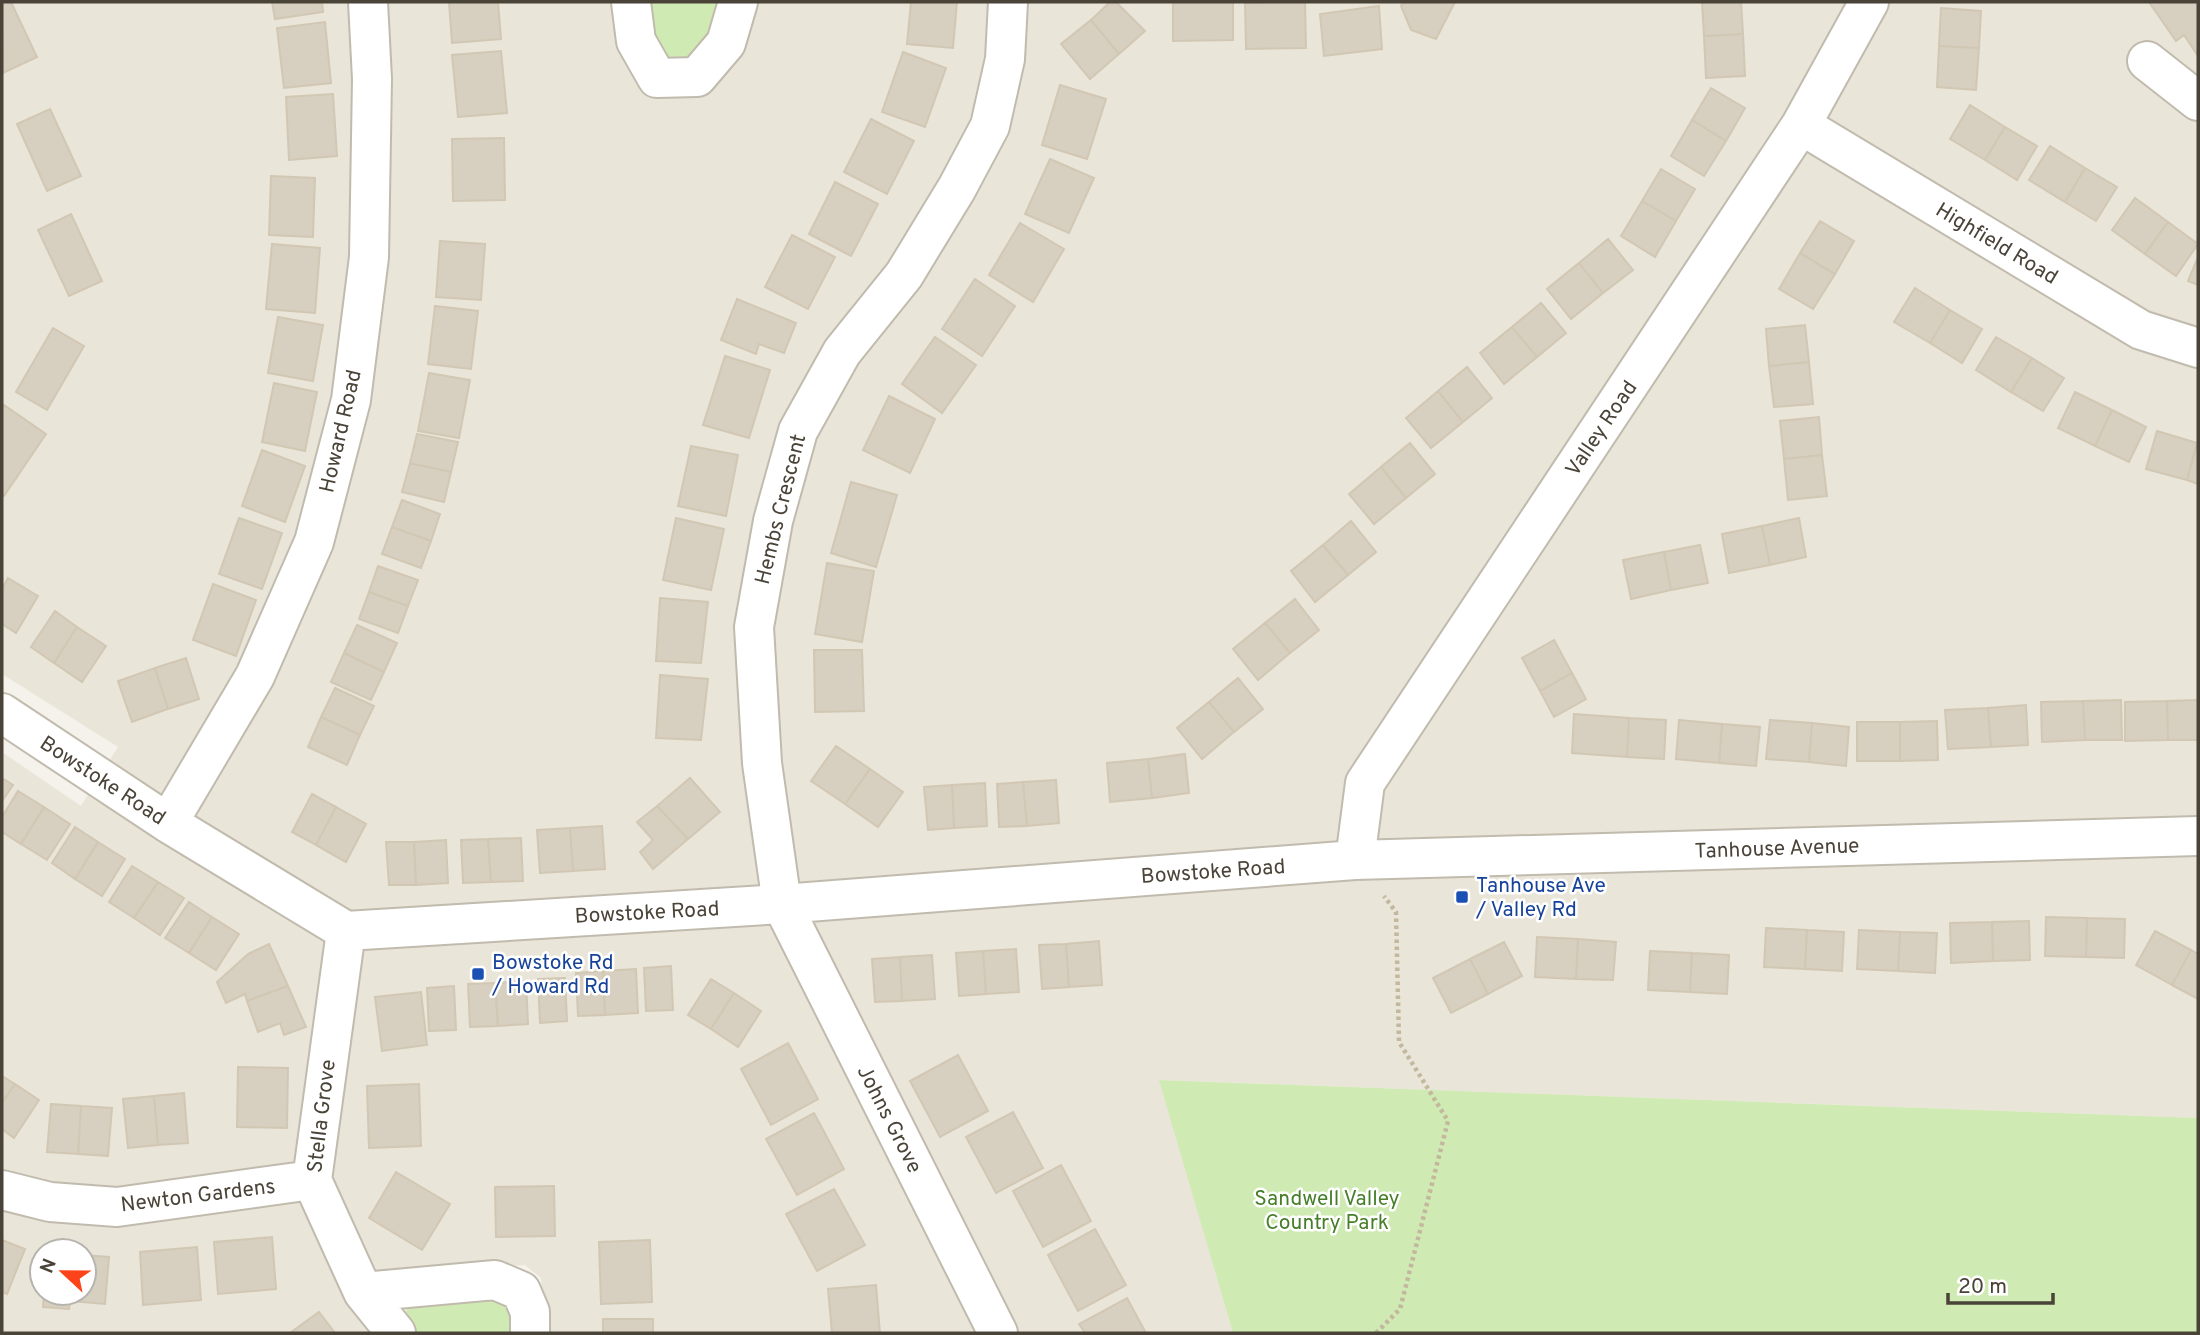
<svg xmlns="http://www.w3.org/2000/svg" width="2200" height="1335" font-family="Overpass,sans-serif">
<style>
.residential{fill:#e9e5d9;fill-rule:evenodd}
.green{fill:#d0eab3}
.building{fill:#d7cfc0;stroke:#d2c7b3;stroke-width:2}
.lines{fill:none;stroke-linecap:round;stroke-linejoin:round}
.minor-casing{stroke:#c1bbad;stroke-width:42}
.path{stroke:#c3b79e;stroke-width:4.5;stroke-dasharray:3.5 3.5;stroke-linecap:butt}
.minor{stroke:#fff;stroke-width:38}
.transit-dot{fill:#1a4fb4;stroke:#fff;stroke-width:2.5}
.labels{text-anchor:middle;stroke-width:5;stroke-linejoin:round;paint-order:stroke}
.street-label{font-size:21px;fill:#4a4338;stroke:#fff}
.transit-label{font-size:21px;fill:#164399;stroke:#fff;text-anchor:start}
.park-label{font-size:21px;fill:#477e29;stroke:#fff}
</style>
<rect width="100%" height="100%" fill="#f5f2eb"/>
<!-- residential -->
<path class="residential" d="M2,2H2198V1118L1160,1080L1233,1333H545L541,1278L525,1265L337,1276L382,1333H2V752L81,806L118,747L2,674ZM42,1251H84V1293H42Z"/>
<!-- green -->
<path class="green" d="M645,2H725L717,32L687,65L663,63Z
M1159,1080L2198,1118V1333H1233Z
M488,1299C509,1303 511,1315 518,1333H416L405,1319L407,1307Z"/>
<!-- building -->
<path class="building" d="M2,2H11L37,57L3,73Z
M272,2H322L323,12L275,19Z
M449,2H498L501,39L452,43Z
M911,2H957L953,48L907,44Z
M1110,2H1116L1145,31L1119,54L1091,20Z
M1173,2H1233V40L1173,41Z
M1305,2L1306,48L1246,49L1245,3Z
M1403,2H1455L1436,39L1411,30L1401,6Z
M1702,2H1741L1743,34L1704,36Z
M2149,2H2198V56L2184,35L2176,41Z
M1379,6L1382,49L1324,56L1320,14Z
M1941,8L1981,11L1979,48L1939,46Z
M1091,20L1119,54L1090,79L1061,44Z
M325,22L331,83L284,88L277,28Z
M1743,34L1745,76L1706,78L1704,36Z
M1939,46L1979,48L1976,90L1937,87Z
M501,51L507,113L458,117L452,55Z
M903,52L946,68L925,127L882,112Z
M1060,85L1106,99L1087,159L1042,145Z
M1711,88L1745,108L1726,141L1692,120Z
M333,94L337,156L289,160L286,97Z
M1970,105L2005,127L1985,160L1950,139Z
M50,109L81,176L47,191L17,124Z
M871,119L914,141L887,194L844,172Z
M1692,120L1726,141L1704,176L1671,156Z
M2005,127L2037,146L2017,180L1985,160Z
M504,138L505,200L453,201L452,139Z
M2050,146L2085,168L2065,202L2029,180Z
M1050,159L1094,178L1069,233L1025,214Z
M2085,168L2117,187L2096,221L2065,202Z
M1661,169L1695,189L1676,221L1642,201Z
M271,176L315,178L313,237L269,235Z
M835,182L878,204L851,256L809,234Z
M2135,198L2168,222L2145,254L2112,230Z
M1642,201L1676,221L1655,257L1621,236Z
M71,214L102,281L69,296L38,230Z
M1820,221L1854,241L1835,274L1800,253Z
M2168,222L2198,244L2176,276L2145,254Z
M1020,223L1064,249L1033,302L989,275Z
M792,235L835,257L808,309L765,287Z
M1608,239L1633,270L1603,293L1579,263Z
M440,241L485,244L481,300L436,297Z
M272,244L320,248L315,313L266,309Z
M1800,253L1835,274L1813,309L1779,289Z
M2198,257V285L2188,281Z
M1579,263L1603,293L1571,319L1547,289Z
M975,279L1015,306L982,356L942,329Z
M1915,288L1950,310L1930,343L1894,322Z
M737,299L796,323L784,353L759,344L756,354L721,340Z
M1541,303L1566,333L1537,357L1512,327Z
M435,306L478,311L471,369L428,364Z
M1950,310L1982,329L1962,363L1930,343Z
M278,317L323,325L313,381L268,373Z
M1805,325L1809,362L1769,366L1766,329Z
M1512,327L1537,357L1504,384L1480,353Z
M53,328L84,346L47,410L16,392Z
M935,337L976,365L942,413L902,384Z
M1996,337L2032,358L2011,392L1976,370Z
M725,356L770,370L749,438L703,425Z
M2032,358L2064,378L2043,411L2011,392Z
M1809,362L1813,404L1774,407L1769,366Z
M1467,367L1492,398L1463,422L1438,391Z
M429,373L470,380L459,438L418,431Z
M274,383L317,392L305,451L262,442Z
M1438,391L1463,422L1431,448L1406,418Z
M2075,392L2112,410L2095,446L2058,428Z
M889,396L935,419L910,473L863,450Z
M4,405L46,434L4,496L2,495V409Z
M2112,410L2146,427L2129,462L2095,446Z
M1819,417L1822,455L1784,459L1780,421Z
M2157,431L2197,443L2187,480L2146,469Z
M417,434L458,442L451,472L410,463Z
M1410,443L1435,474L1406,498L1381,467Z
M2197,443H2198V484L2187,480Z
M691,446L738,455L726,516L678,506Z
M262,450L305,466L285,522L242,506Z
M1822,455L1827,496L1788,500L1784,459Z
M410,463L451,472L444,502L402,492Z
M1381,467L1406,498L1374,524L1349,494Z
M851,482L897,495L876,567L831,553Z
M402,500L440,514L431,541L392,527Z
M239,518L282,533L262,589L219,574Z
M676,518L724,529L711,590L663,580Z
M1799,518L1806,557L1770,565L1762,526Z
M1351,521L1376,552L1348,575L1323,545Z
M1762,526L1770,565L1729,573L1722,534Z
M392,527L431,541L421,568L382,554Z
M1323,545L1348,575L1315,602L1291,571Z
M1700,545L1708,583L1671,590L1664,552Z
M1664,552L1671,590L1631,599L1623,560Z
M827,563L874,571L862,642L815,634Z
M378,566L418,580L408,606L369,592Z
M8,578L38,596L16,633L2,624V589Z
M213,584L256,600L236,656L193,640Z
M369,592L408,606L398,633L359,619Z
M660,598L708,602L701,663L656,661Z
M1295,599L1319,630L1290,653L1265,623Z
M55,611L77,627L54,663L31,647Z
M1265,623L1290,653L1258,680L1233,649Z
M357,625L397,643L384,672L344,653Z
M77,627L106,646L82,682L54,663Z
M1554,640L1572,673L1540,691L1522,658Z
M814,650H862L864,711L815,712Z
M344,653L384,672L371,700L331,682Z
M186,658L199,699L168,709L155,668Z
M155,668L168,709L132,722L118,681Z
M1572,673L1586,699L1554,717L1540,691Z
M660,675L708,679L701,740L656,738Z
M1238,678L1263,709L1234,732L1209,702Z
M335,688L374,706L360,735L321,717Z
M2121,700L2122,740H2085L2083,701Z
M2198,700V740H2168L2167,701Z
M2083,701L2085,740L2042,742L2041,702Z
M2167,701L2168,740L2125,741V702Z
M1209,702L1234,732L1202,759L1177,728Z
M2026,705L2028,745L1991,747L1988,708Z
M1988,708L1991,747L1948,749L1945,710Z
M1574,714L1629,718L1627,757L1572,753Z
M321,717L360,735L347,765L308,747Z
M1629,718L1666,720L1664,759L1627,757Z
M1679,720L1722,724L1719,763L1676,759Z
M1770,720L1812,723L1809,762L1766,759Z
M1937,721L1938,760L1900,761V722Z
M1857,722H1900V761H1857Z
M1812,723L1849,727L1846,766L1809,762Z
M1722,724L1760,727L1756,766L1719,763Z
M836,746L870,769L845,804L811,781Z
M1185,754L1189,793L1152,798L1148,759Z
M1148,759L1152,798L1110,802L1107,763Z
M870,769L903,792L878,827L845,804Z
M2,778L13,785L2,801Z
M690,778L720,812L688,839L657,806Z
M1056,780L1059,823L1027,826L1023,782Z
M1023,782L1027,826L999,827L997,784Z
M985,783L987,826L954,828L952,785Z
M952,785L954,828L928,830L924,787Z
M18,791L44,807L21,844L2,832V817Z
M312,794L336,807L316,845L292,832Z
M657,806L688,839L653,869L640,852L653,840L637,822Z
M44,807L70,824L47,860L21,844Z
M336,807L366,824L346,862L316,845Z
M602,826L605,869L573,871L570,828Z
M75,827L98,842L75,879L52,863Z
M570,828L573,871L540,873L537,830Z
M521,838L523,881L491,882L488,839Z
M488,839L491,882L463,883L461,840Z
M446,840L448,883L416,885L414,842Z
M98,842L125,859L102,896L75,879Z
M386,842H414L416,885H389Z
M132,866L158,882L134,918L109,902Z
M158,882L184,898L160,935L134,918Z
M189,902L212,917L189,953L165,938Z
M212,917L239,934L216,970L189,953Z
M2046,917L2087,918L2086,957L2045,956Z
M2087,918L2125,919L2124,958L2086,957Z
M2029,921L2030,960L1993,961L1992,922Z
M1992,922L1993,961L1951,963L1950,923Z
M1766,928L1807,930L1805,969L1764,967Z
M1807,930L1844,932L1842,971L1805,969Z
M1859,930L1900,932L1898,971L1857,969Z
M2155,931L2191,950L2172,985L2136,965Z
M1900,932L1937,933L1935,973L1898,971Z
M1537,937L1578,939L1576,979L1535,977Z
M1578,939L1616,942L1613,980L1576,979Z
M1099,941L1102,985L1069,987L1066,944Z
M1504,942L1522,976L1488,994L1470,959Z
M269,944L288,986L247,1001L245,994L226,1003L217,982L248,954Z
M1066,944L1069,987L1042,989L1039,945Z
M1016,949L1019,992L986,994L983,951Z
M2191,950L2198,954V999L2172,985Z
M983,951L986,994L959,996L956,953Z
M1650,951L1692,953L1690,992L1648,990Z
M1692,953L1729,955L1727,994L1690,992Z
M932,955L935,999L902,1001L900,957Z
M900,957L902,1001L875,1002L872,959Z
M1470,959L1488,994L1451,1013L1433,978Z
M671,966L673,1010L646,1011L644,968Z
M636,969L638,1013L605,1015L603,971Z
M603,971L605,1015L578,1016L576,973Z
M565,978L567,1021L540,1023L538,979Z
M711,979L734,993L711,1029L688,1015Z
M526,981L528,1024L498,1026L495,983Z
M495,983L498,1026L470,1027L468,984Z
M288,986L306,1027L284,1035L280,1023L258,1032L247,1001Z
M454,986L456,1030L429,1031L427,988Z
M421,992L427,1045L382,1051L375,997Z
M734,993L761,1011L738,1047L711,1029Z
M788,1043L818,1099L771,1125L741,1069Z
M958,1055L988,1111L940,1137L910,1081Z
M238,1067L288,1068L287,1128L237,1127Z
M2,1076L15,1084L2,1103Z
M15,1084L39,1100L14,1138L2,1129V1103Z
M419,1084L421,1146L369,1148L367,1086Z
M184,1093L188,1143L158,1145L154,1096Z
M154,1096L158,1145L128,1148L123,1099Z
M51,1104L81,1106L78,1154L47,1152Z
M81,1106L112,1108L108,1156L78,1154Z
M1013,1112L1043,1168L996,1193L966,1137Z
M814,1113L844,1169L797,1195L766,1139Z
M1061,1165L1091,1221L1043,1247L1013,1191Z
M396,1172L450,1204L422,1250L369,1218Z
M554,1186L555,1236L496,1237L495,1187Z
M834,1189L865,1245L817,1271L786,1214Z
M1095,1229L1126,1285L1078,1311L1048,1255Z
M272,1237L276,1289L218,1294L214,1242Z
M2,1240L25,1249L7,1294L2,1292Z
M650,1240L652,1302L601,1304L599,1242Z
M197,1247L201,1300L143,1305L140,1252Z
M84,1255L109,1257L105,1304L70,1301L69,1309L43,1307L44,1293H84Z
M876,1285L880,1333H832L828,1289Z
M1127,1298L1146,1333H1085L1079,1324Z
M319,1312L335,1333H290Z
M603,1319H653V1333H603Z"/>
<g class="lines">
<!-- minor casing -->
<g class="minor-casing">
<path id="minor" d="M631,2L636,41L657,78L697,77L726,43L738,2
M2147,61L2198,101
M1801,125L2141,330L2198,348
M2,713L168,823L346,931L782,904L1355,860L2198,836
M168,823L255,676L314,542L351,400L369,257L372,79L368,2
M1355,860L1365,783L1801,125L1869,2
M346,931L312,1180L363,1292L396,1333
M2,1190L50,1202L117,1207L312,1180
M363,1292L495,1280L521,1291L530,1312V1333
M998,1333L782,904L762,763L754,627L773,521L798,431L842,352L904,275L957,188L990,126L1005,59L1008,2"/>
</g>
<!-- path -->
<path class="path" d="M1376,1333L1400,1309L1448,1121L1399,1042L1396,912L1384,896"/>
<!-- minor -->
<use href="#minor" class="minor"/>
</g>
<!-- markers -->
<g class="transit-dot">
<rect x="1455" y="890" width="14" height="14" rx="3.5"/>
<rect x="471" y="967" width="14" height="14" rx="3.5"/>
</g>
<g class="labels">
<!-- street labels -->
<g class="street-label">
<text transform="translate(1997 243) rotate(31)" y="7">Highfield Road</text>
<text transform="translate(1601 428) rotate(-56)" y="7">Valley Road</text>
<text transform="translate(340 431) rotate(-77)" y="7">Howard Road</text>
<text transform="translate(780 509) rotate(-76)" y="7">Hembs Crescent</text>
<text transform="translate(103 780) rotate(33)" y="7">Bowstoke Road</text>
<text transform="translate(1777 848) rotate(-2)" y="7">Tanhouse Avenue</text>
<text transform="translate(1213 871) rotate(-4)" y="7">Bowstoke Road</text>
<text transform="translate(647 912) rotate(-3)" y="7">Bowstoke Road</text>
<text transform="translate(321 1116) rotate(-83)" y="7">Stella Grove</text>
<text transform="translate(890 1119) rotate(63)" y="7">Johns Grove</text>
<text transform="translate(198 1195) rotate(-7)" y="7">Newton Gardens</text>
</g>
<!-- transit labels -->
<g class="transit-label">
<text x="1476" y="892">Tanhouse Ave<tspan x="1476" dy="24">/ Valley Rd</tspan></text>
<text x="492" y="969">Bowstoke Rd<tspan x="492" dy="24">/ Howard Rd</tspan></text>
</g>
<!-- park labels -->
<g class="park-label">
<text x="1327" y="1205">Sandwell Valley<tspan x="1327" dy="24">Country Park</tspan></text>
</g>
</g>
<!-- border -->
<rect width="2200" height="1335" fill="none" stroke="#4a4338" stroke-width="7"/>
<!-- north arrow -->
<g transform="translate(63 1272) rotate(292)"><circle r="33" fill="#ffffff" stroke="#b7b4af" stroke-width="2"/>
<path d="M0-5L12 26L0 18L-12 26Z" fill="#fd431a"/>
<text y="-10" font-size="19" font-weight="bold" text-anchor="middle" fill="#4a4338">N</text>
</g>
<!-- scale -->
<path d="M1948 1293v10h105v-10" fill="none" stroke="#4a4338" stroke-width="3.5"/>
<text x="1958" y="1293" font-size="21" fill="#4a4338" stroke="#ffffff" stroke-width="5" paint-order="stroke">20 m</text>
</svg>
